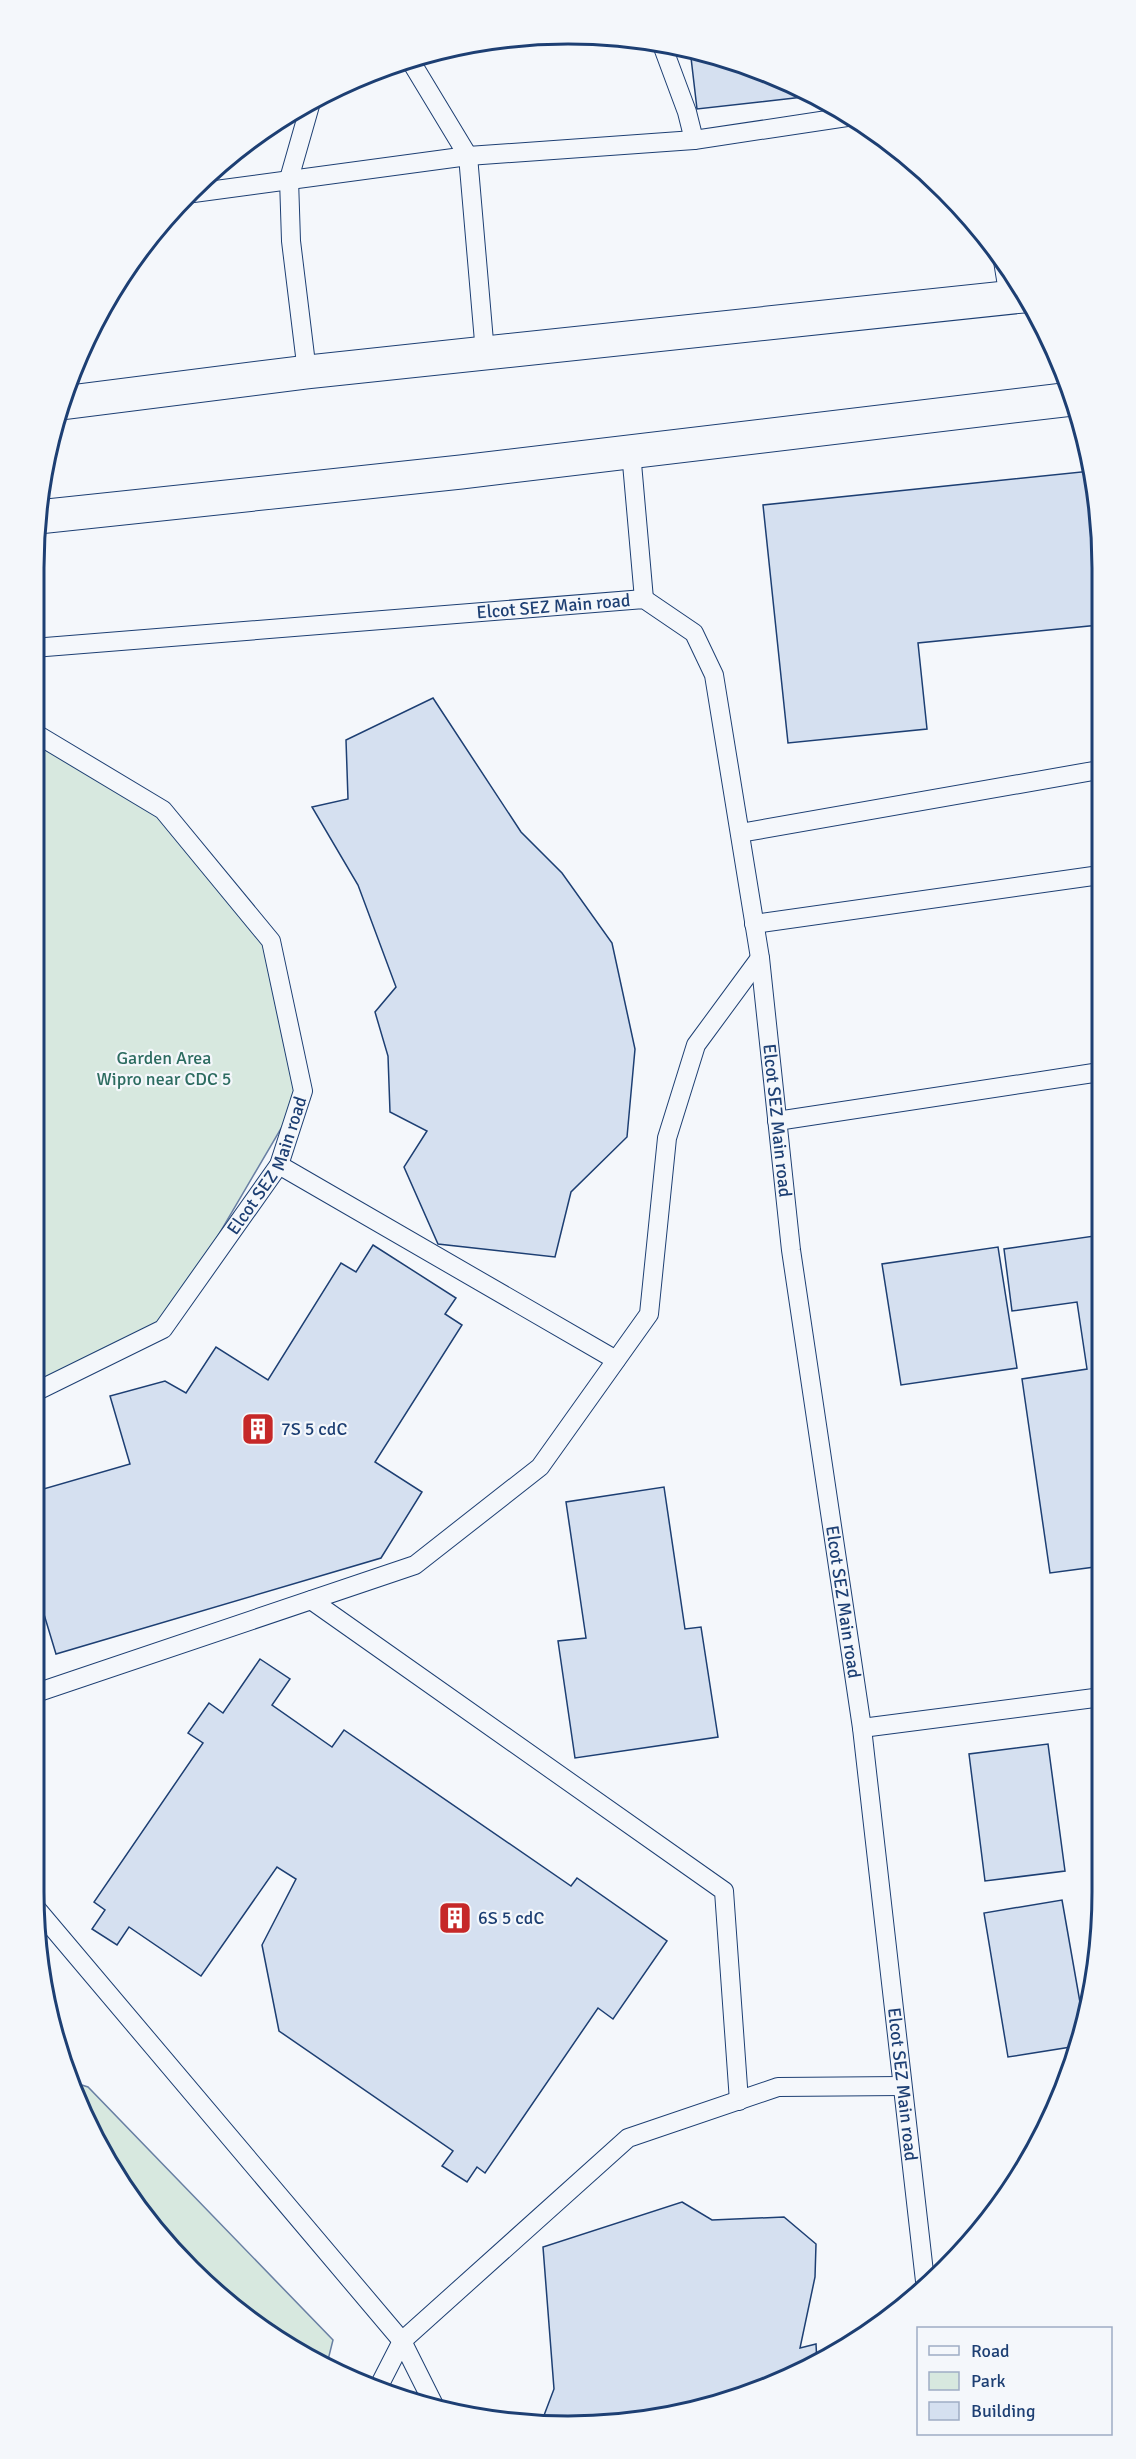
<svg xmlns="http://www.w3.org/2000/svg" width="1136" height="2459" font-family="Signika,sans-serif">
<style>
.green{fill:#d7e8df;stroke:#687fa3;stroke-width:1.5}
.water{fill:#bed0e5;stroke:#687fa3;stroke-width:1.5}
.building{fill:#d5e0f0;stroke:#1d3f73;stroke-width:1.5}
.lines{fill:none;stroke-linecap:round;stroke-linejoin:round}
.lane-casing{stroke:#1d3f73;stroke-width:20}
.secondary-casing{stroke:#1d3f73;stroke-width:35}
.lane{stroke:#f4f7fb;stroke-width:18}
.secondary{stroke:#f4f7fb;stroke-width:33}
.labels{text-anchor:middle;stroke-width:4.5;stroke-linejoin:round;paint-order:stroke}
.street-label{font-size:18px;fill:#1d3f73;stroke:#f4f7fb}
.park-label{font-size:18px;fill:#2c6c60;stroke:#f4f7fb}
.poi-label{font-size:18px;fill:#1d3f73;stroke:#f4f7fb;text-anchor:start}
.rim{fill:none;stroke:#1d3f73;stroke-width:3}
</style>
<rect width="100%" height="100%" fill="#f4f7fb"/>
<!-- green -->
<path class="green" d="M33,732L163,810L271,941L303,1091L168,1321L48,1377L33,1379Z
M69,2081L88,2087L333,2340L327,2364L301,2354L166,2243L105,2158Z"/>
<!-- water -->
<path class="water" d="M140,2208L188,2262L166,2243Z"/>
<!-- building -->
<path class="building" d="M690,49L772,74L812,96L697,109Z
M1091,471L1098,498L1099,625L918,643L927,729L788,743L763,505Z
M433,698L521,832L562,873L612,943L635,1049L627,1137L571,1192L555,1257L438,1244L404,1167L427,1131L390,1112L388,1056L375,1012L396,987L358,885L312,807L348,799L346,740Z
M1101,1235L1102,1566L1050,1573L1022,1379L1087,1369L1077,1302L1012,1311L1004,1249Z
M373,1245L456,1298L445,1314L462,1325L375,1462L422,1492L381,1558L56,1654L33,1578V1536L41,1534L33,1508V1492L130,1464L110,1396L165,1381L186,1393L216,1347L268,1380L341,1263L356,1272Z
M998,1247L1017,1368L901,1385L882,1264Z
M664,1487L685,1629L701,1627L718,1737L575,1758L558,1641L586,1638L566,1502Z
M260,1659L290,1679L272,1705L332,1747L344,1730L571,1886L577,1878L667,1941L613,2019L598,2008L485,2173L477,2167L467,2182L442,2166L453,2151L279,2031L262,1945L296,1879L277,1867L201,1976L129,1927L117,1945L92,1929L105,1910L94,1902L203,1743L188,1733L209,1703L223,1713Z
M1048,1744L1065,1871L985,1881L969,1754Z
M1062,1900L1084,2025L1077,2046L1008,2057L984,1913Z
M682,2202L712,2220L784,2217L816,2244L815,2277L800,2348L816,2344L817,2363L740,2398L638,2421L543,2418L554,2389L543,2247Z"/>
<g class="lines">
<!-- lane casing -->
<g class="lane-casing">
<g id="lane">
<path d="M661,42L687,112L694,140"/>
<path d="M410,60L468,156L485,353"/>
<path d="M186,194L468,156L694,140L847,117"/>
<path d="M1003,261L1009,298"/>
<path d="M307,372L291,241L289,179L311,102"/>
<path d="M631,452L644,599"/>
<path id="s1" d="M33,648L644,599L694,633L714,675L760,958L791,1250L862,1728L925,2281"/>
<path d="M740,833L1099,770"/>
<path d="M754,924L1100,875"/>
<path d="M777,1121L1100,1072"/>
<path d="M279,1165L616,1360"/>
<path id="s2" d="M33,1393L163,1329L279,1165L303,1091L271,941L163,810L33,732"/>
<path d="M311,1600L724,1891L739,2101"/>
<path d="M33,1694L415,1565L540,1467L649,1314L667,1138L696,1045L760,958"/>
<path d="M862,1728L1102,1697"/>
<path d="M36,1908L402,2341L628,2138L778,2087L902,2086"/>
<path d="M380,2384L402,2341L434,2405"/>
</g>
</g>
<!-- secondary casing -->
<g class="secondary-casing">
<path id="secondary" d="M62,403L307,372L1023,296
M38,517L461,472L1072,399"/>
</g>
<!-- lane -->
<use href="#lane" class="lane"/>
<!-- secondary -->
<use href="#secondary" class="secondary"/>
</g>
<!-- icons -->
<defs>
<g id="building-square" transform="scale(1.725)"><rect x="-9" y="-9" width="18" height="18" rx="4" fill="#c62828" stroke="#f4f7fb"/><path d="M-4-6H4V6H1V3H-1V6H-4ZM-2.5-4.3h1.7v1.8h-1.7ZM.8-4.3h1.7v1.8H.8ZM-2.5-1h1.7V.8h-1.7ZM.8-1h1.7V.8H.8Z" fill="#fff"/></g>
</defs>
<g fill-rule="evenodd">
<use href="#building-square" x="258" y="1429"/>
<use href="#building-square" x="455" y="1918"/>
</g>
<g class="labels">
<!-- street labels -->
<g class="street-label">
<text dy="6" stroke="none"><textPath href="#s1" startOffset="522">Elcot SEZ Main road</textPath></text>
<text dy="6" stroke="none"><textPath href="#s1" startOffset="1170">Elcot SEZ Main road</textPath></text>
<text dy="6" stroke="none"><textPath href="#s2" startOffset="340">Elcot SEZ Main road</textPath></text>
<text dy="6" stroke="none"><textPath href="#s1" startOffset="1656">Elcot SEZ Main road</textPath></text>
<text dy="6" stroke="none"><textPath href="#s1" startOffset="2142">Elcot SEZ Main road</textPath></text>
</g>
<!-- park labels -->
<g class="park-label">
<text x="164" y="1064">Garden Area<tspan x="164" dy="21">Wipro near CDC 5</tspan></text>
</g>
<!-- poi labels -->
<g class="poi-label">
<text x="281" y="1435">7S 5 cdC</text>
<text x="478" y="1924">6S 5 cdC</text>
</g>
</g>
<!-- crop -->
<path d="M0 0H1136V2459H0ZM568 44H568A524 524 0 0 1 1092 568V1892A524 524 0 0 1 568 2416H568A524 524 0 0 1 44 1892V568A524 524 0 0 1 568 44Z" fill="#f4f7fb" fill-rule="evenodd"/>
<path class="rim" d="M568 44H568A524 524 0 0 1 1092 568V1892A524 524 0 0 1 568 2416H568A524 524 0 0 1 44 1892V568A524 524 0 0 1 568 44Z"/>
<!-- legend -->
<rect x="917" y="2327" width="195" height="108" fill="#f4f7fb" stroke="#9eadc5" stroke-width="1.5"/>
<rect x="929" y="2346" width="30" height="9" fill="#f4f7fb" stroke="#9eadc5" stroke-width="1.5"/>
<text x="971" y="2357" font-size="18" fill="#1d3f73">Road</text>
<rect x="929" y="2372" width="30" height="18" fill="#d7e8df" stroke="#9eadc5" stroke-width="1.5"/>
<text x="971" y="2387" font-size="18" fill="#1d3f73">Park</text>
<rect x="929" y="2402" width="30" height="18" fill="#d5e0f0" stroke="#9eadc5" stroke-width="1.5"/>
<text x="971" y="2417" font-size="18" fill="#1d3f73">Building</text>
</svg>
